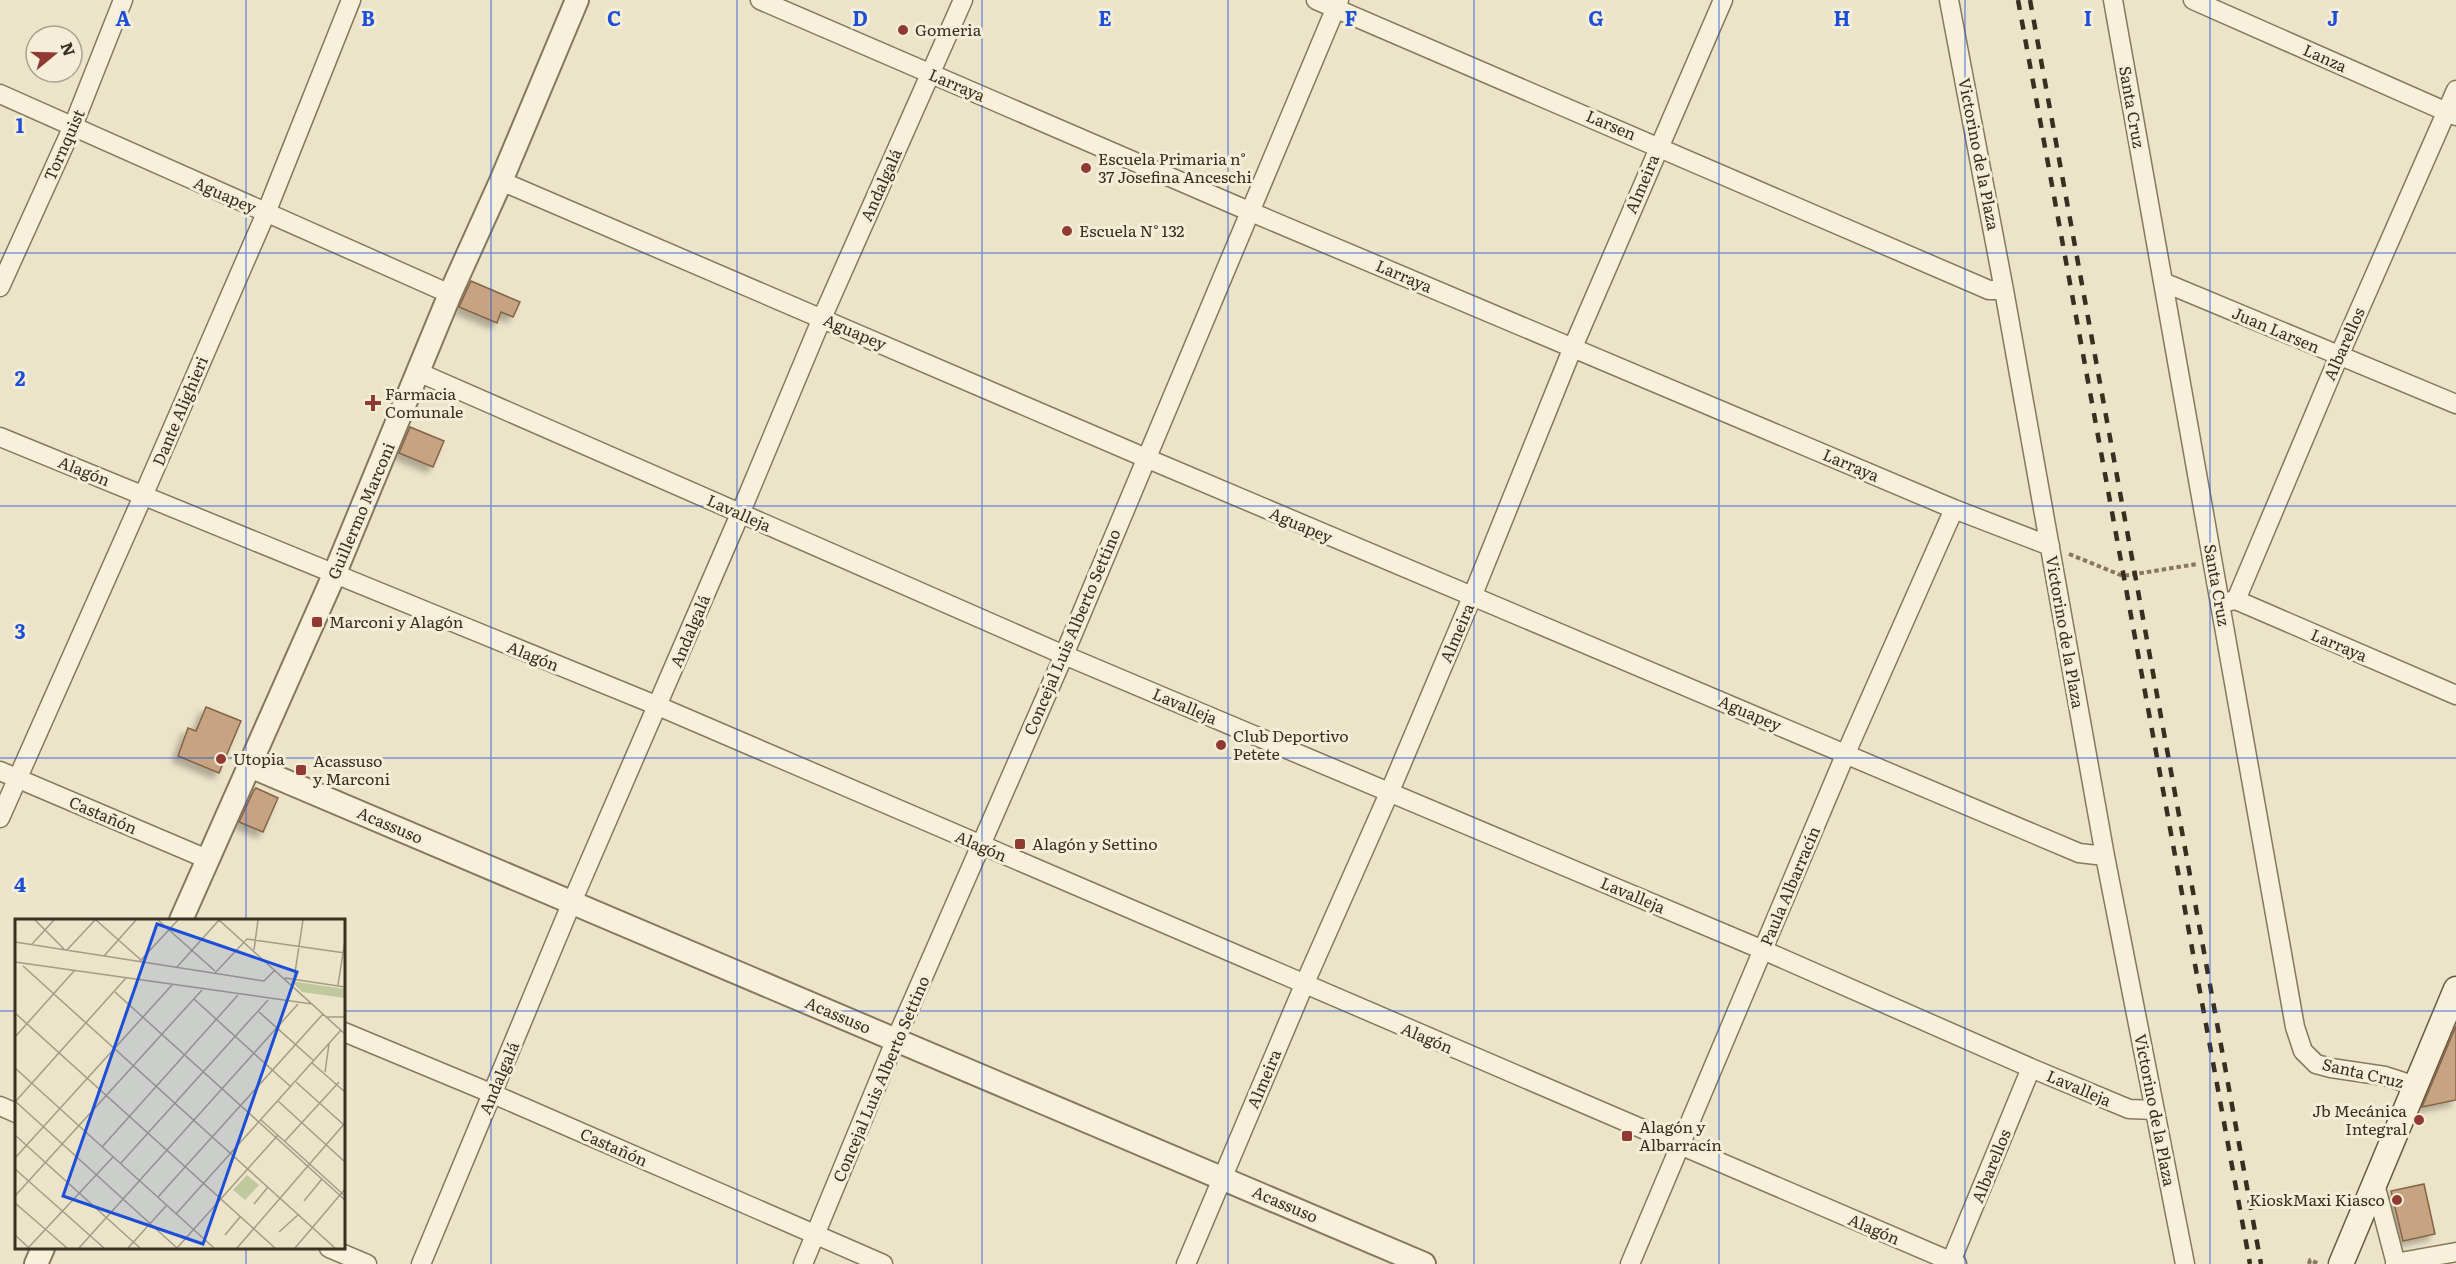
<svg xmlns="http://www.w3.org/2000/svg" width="2456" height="1264" font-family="Literata,serif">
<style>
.building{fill:#c7a481;stroke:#846446;stroke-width:1.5;filter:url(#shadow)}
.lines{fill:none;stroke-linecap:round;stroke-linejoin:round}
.minor-casing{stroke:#87775f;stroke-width:21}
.tertiary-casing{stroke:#87775f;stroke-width:26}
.secondary-casing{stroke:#695842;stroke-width:27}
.path{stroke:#87775f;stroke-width:4;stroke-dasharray:4.5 3;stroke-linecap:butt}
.minor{stroke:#f7f1db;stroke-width:18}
.tertiary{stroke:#f7f1db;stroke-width:22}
.secondary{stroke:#f7f1db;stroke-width:24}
.rail{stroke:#382e21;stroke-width:4.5;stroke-dasharray:10 10;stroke-linecap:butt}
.grid{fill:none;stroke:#1d4ed8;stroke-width:1.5;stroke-opacity:0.55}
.poi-dot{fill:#913a33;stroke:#f4eed8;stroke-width:2}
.labels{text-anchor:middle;stroke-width:6;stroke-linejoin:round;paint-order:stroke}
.poi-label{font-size:16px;fill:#382e21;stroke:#f4eed8;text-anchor:start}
.street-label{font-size:16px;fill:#382e21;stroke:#f4eed8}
.inset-road{fill:none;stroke:#a49b86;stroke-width:1.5}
.view{fill:#1d4ed8;fill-opacity:0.15;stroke:#1d4ed8;stroke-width:3}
.inset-edge{fill:none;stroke:#382e21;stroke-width:3}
.grid-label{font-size:20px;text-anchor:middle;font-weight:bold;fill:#1d4ed8;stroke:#f4eed8;stroke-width:6;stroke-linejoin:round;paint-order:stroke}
</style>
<defs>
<filter id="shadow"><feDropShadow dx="-5.5" dy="5.5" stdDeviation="3" flood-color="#0004"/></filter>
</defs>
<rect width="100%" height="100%" fill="#ece4c9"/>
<!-- building -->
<path class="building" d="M471,281L520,302L513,317L501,312L497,323L459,307Z
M410,427L444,441L433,467L399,453Z
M206,707L241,721L219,773L178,756L188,728L196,731Z
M256,788L278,798L263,832L239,822L254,790Z
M2456,1026V1100L2422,1107Z
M2424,1184L2435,1234L2403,1241L2391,1191Z"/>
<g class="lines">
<!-- minor casing -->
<g class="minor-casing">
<path id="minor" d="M760,0L1251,212L1954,509L2050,546
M1316,0L1989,290H2004
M1949,0L2004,290L2105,856L2185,1264
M2113,0L2295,1027L2303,1051L2316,1064L2331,1068L2385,1076L2416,1086
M2193,0L2456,116
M0,94L450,294
M501,181L1146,458L2079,853L2105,856
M2163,282L2456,404
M0,287L73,126L123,0
M418,372L1064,655L1763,950L2031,1068L2129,1109L2155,1110
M0,437L658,706L1957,1264
M2236,600L2339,356L2456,90
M2226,602L2236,600L2456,695
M0,771L207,859
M0,818L143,496L266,213L351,0
M344,1032L493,1094L883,1264
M0,1106L16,1113
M2375,1184L2396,1264
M329,1248L367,1264
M2395,1263L2456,1252
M421,1264L572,902L740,514L822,318L963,0
M803,1264L896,1039L1064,655L1339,0
M1186,1264L1304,985L1390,791L1472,597L1573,347L1723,0
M1630,1264L1846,753L1954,509
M1950,1264L2031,1068"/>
</g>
<!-- tertiary casing -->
<g class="tertiary-casing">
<path id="tertiary" d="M250,766L1424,1264
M181,920L334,575L450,294L501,181L577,0
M36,1264L43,1248"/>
</g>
<!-- secondary casing -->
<g class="secondary-casing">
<path id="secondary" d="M2341,1264L2456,989"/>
</g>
<!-- path -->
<path class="path" d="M2069,554L2123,576L2197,564
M2309,1264L2310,1260L2319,1264"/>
<!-- minor -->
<use href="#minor" class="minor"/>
<!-- tertiary -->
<use href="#tertiary" class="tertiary"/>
<!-- secondary -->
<use href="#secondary" class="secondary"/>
<!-- rail -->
<path class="rail" d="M2018,0L2250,1264
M2030,0L2261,1264"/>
</g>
<!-- grid -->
<path class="grid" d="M246,0V920M491,0V1264M737,0V1264M982,0V1264M1228,0V1264M1474,0V1264M1719,0V1264M1965,0V1264M2210,0V1264M0,253H2456M0,506H2456M0,758H2456M0,1011H16M344,1011H2456M246,1248V1264"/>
<!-- markers -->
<g class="poi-dot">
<circle cx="903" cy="30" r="6"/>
<circle cx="1086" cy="168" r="6"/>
<circle cx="1067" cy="231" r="6"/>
<path d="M370 394h6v6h6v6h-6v6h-6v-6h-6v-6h6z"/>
<rect x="311" y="616" width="12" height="12" rx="3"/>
<circle cx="1221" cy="745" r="6"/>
<circle cx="221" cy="759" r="6"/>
<rect x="295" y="764" width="12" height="12" rx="3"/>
<rect x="1014" y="838" width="12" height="12" rx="3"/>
<circle cx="2419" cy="1120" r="6"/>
<rect x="1621" y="1130" width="12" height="12" rx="3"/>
<circle cx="2397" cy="1200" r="6"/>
</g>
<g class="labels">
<!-- poi labels -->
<g class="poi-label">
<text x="915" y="36">Gomeria</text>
<text x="1098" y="165">Escuela Primaria n°<tspan x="1098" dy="18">37 Josefina Anceschi</tspan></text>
<text x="1079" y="237">Escuela N° 132</text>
<text x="385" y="400">Farmacia<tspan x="385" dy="18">Comunale</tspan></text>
<text x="329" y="628">Marconi y Alagón</text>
<text x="1233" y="742">Club Deportivo<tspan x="1233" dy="18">Petete</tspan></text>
<text x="233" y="765">Utopia</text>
<text x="313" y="767">Acassuso<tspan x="313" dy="18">y Marconi</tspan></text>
<text x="1032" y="850">Alagón y Settino</text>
<text x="2407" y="1117" text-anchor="end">Jb Mecánica<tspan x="2407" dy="18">Integral</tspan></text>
<text x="1639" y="1133">Alagón y<tspan x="1639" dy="18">Albarracín</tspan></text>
<text x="2385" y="1206" text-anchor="end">KioskMaxi Kiasco</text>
</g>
<!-- street labels -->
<g class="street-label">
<text transform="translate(2325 58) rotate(24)" y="6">Lanza</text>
<text transform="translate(957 85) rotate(23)" y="6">Larraya</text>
<text transform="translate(2132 107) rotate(80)" y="6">Santa Cruz</text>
<text transform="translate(1611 125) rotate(23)" y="6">Larsen</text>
<text transform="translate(64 145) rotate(-66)" y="6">Tornquist</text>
<text transform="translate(1979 154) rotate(79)" y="6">Victorino de la Plaza</text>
<text transform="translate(1642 184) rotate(-67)" y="6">Almeira</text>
<text transform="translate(881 185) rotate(-66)" y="6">Andalgalá</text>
<text transform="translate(225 195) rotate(24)" y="6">Aguapey</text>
<text transform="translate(1404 276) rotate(23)" y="6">Larraya</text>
<text transform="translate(2276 330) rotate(23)" y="6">Juan Larsen</text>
<text transform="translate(855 332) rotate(23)" y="6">Aguapey</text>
<text transform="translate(2344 344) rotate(-66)" y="6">Albarellos</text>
<text transform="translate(180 411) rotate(-67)" y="6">Dante Alighieri</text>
<text transform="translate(1851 465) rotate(23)" y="6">Larraya</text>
<text transform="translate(84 471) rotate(22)" y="6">Alagón</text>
<text transform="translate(361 511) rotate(-67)" y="6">Guillermo Marconi</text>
<text transform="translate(739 513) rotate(24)" y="6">Lavalleja</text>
<text transform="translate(1301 525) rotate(23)" y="6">Aguapey</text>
<text transform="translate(2217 585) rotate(80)" y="6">Santa Cruz</text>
<text transform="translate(690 631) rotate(-67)" y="6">Andalgalá</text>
<text transform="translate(1072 632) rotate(-67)" y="6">Concejal Luis Alberto Settino</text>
<text transform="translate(2065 632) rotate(80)" y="6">Victorino de la Plaza</text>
<text transform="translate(1457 633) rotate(-67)" y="6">Almeira</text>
<text transform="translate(2339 645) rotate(23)" y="6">Larraya</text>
<text transform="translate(533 656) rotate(22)" y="6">Alagón</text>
<text transform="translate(1185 706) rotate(23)" y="6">Lavalleja</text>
<text transform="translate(1750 713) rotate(23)" y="6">Aguapey</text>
<text transform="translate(103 815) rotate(23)" y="6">Castañón</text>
<text transform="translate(390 825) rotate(23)" y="6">Acassuso</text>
<text transform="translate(981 846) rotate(23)" y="6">Alagón</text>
<text transform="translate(1790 886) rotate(-67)" y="6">Paula Albarracín</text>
<text transform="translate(1633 895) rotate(23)" y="6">Lavalleja</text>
<text transform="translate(838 1015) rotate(23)" y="6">Acassuso</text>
<text transform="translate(1427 1038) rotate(23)" y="6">Alagón</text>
<text transform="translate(2363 1073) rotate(13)" y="6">Santa Cruz</text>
<text transform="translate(499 1078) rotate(-67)" y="6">Andalgalá</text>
<text transform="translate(881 1079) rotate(-67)" y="6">Concejal Luis Alberto Settino</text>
<text transform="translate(1264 1079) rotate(-67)" y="6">Almeira</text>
<text transform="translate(2079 1088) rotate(23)" y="6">Lavalleja</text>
<text transform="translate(2155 1110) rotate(79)" y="6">Victorino de la Plaza</text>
<text transform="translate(614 1147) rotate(24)" y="6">Castañón</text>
<text transform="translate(1991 1166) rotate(-68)" y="6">Albarellos</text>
<text transform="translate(1285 1204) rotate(23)" y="6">Acassuso</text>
<text transform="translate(1874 1229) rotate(23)" y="6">Alagón</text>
</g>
</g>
<!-- overview -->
<g transform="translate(15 919)">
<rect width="330" height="330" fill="#ece4c9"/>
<path d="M276,62L330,70V79L287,73ZM232,256L244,266L230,281L218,271Z" fill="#c0c99d"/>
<path class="inset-road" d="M20,1L49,30M81,1L126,41M143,1L200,52M204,1L330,115M0,23L249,62L260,51M17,25L39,1M52,31L80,1M239,31L243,1M89,37L121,1M125,42L163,1M0,43L297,85M8,47L320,329M162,48L204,1M200,54L232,20L330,34M270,59L330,68M279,60L288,1M323,66L330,21M100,73L330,281M179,80L276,168M244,93L299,142M0,94L260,329M311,98H330M0,118L59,52M297,144L330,173M0,149L199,329M310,153L314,125M281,163L329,206M0,182L162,329M263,182L330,243M0,183L111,59M246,201L330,277M0,216L125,329M270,222L324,163M87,228L223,76M0,239L157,66M105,245L253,81M0,250L89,329M0,277L187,71M143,278L308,95M289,282L307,260M0,284L52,329M239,285L253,268M161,295L326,111M264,313L284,295M0,316L14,329M210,316L225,298M13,329L98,238M64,329L283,85M113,329L151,287M162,329L263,216M222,329L330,204M280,329L330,270"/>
<path class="view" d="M142,5L282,53L188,325L48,277Z"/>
<rect width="330" height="330" class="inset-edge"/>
</g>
<g class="grid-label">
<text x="123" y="26">A</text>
<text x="368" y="26">B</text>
<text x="614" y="26">C</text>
<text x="860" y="26">D</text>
<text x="1105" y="26">E</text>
<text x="1351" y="26">F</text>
<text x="1596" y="26">G</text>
<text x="1842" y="26">H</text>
<text x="2088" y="26">I</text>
<text x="2333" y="26">J</text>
<text x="20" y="133">1</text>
<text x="20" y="386">2</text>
<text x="20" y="639">3</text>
<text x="20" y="892">4</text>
</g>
<!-- north arrow -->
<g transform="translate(54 54) rotate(71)"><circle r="28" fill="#f4eed8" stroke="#a9a18f" stroke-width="1.5"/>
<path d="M0-4.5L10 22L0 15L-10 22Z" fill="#913a33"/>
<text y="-9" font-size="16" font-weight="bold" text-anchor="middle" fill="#382e21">N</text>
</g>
</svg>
